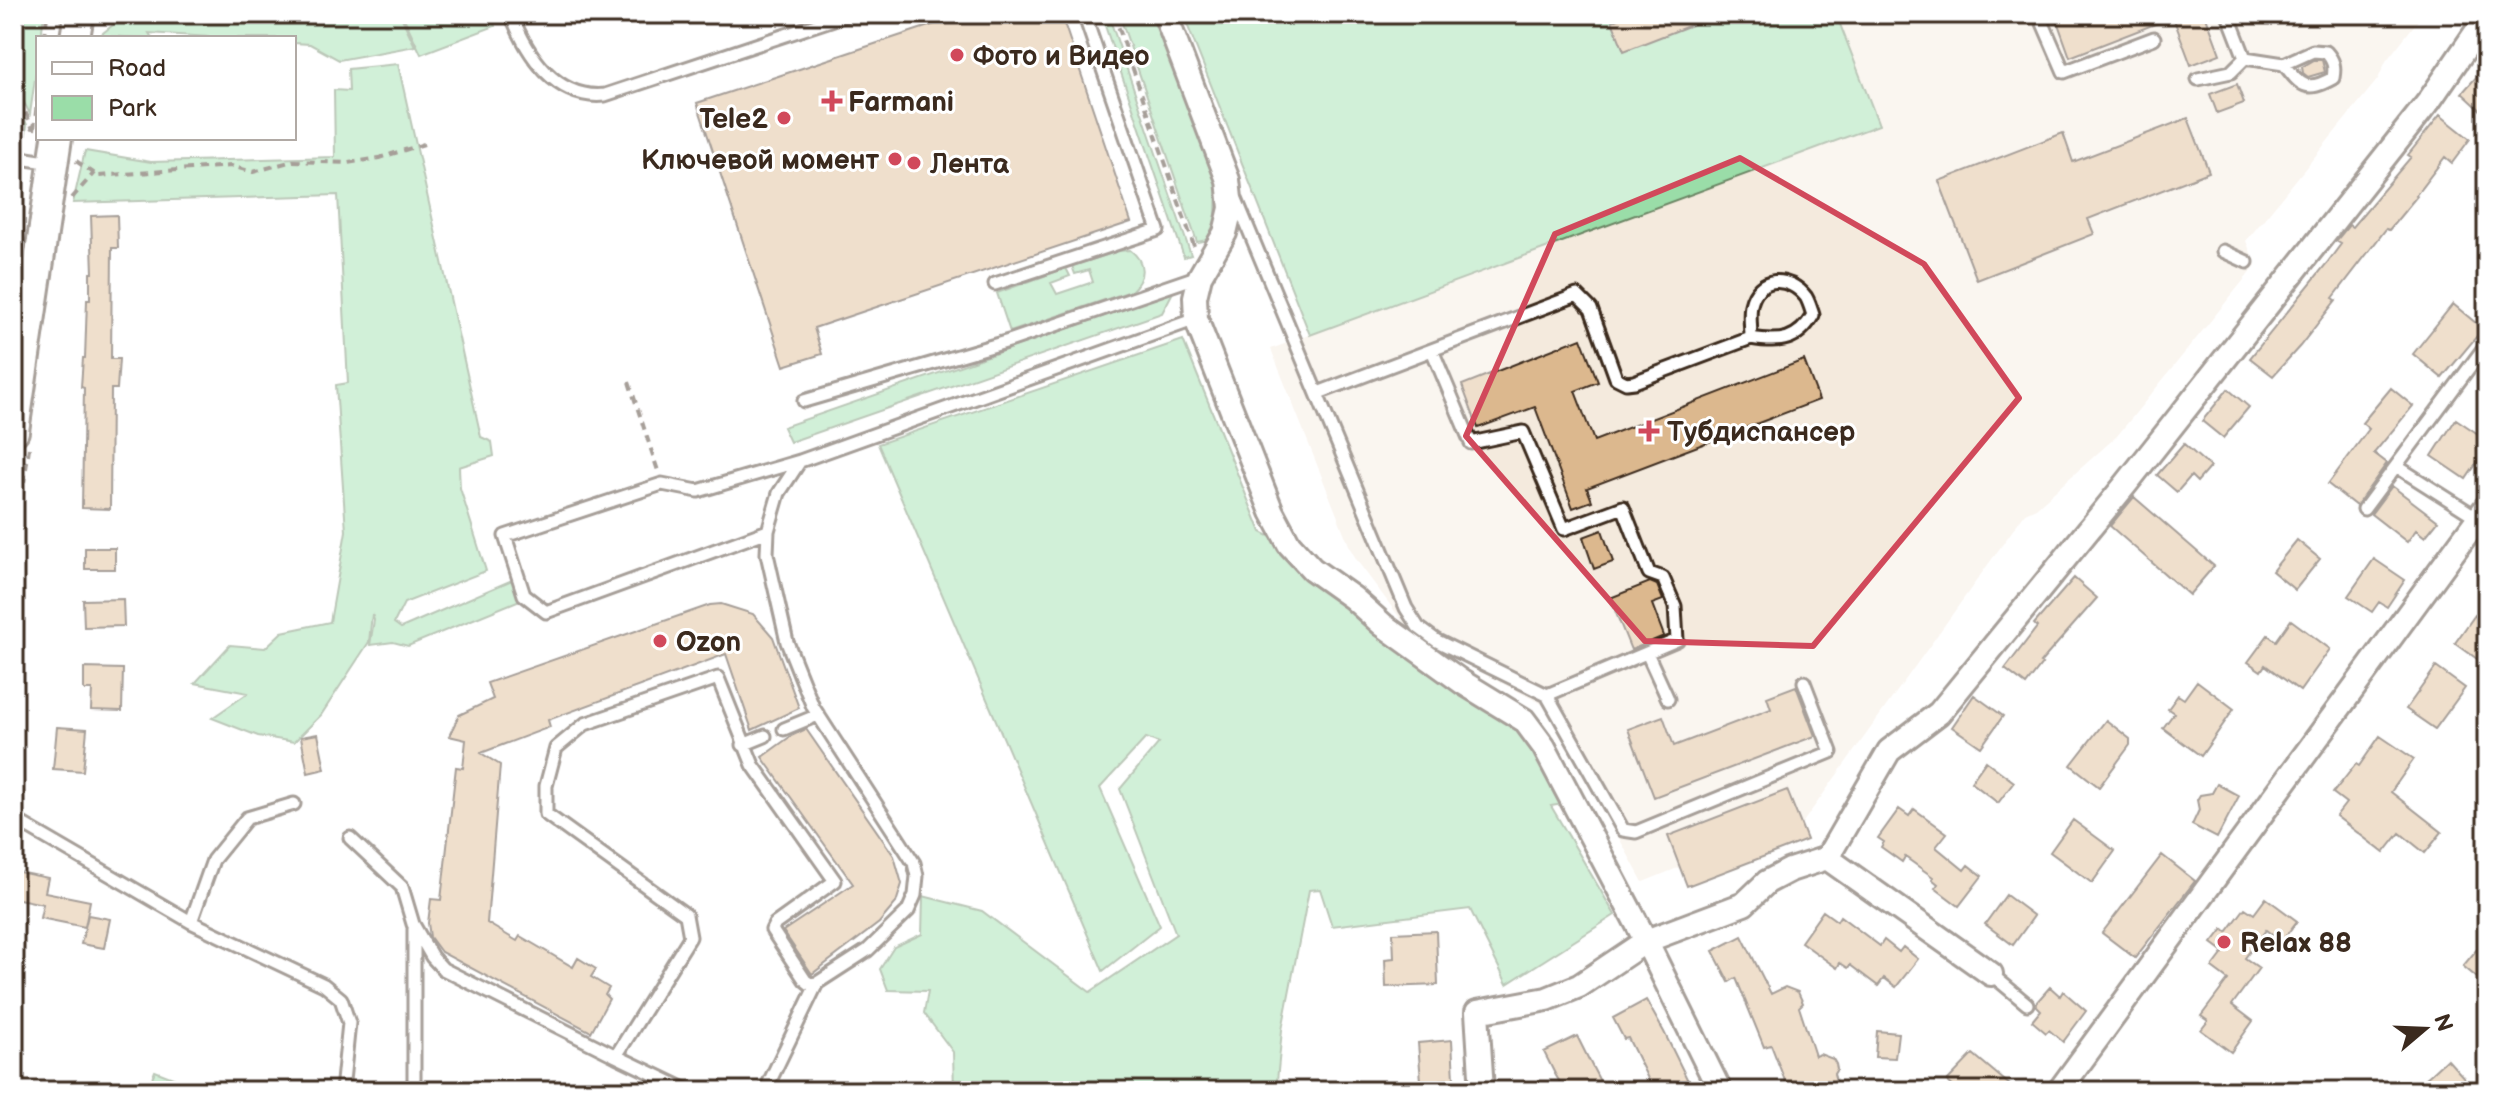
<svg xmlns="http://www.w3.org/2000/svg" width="2501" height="1105" font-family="'Balsamiq Sans',sans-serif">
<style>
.built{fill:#f4eadd}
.green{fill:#9adda8;stroke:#6a8463;stroke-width:2}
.building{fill:#dcb88e;stroke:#3b2a1e;stroke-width:2}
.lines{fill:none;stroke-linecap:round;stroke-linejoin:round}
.service-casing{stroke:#3b2a1e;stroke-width:17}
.minor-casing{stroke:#3b2a1e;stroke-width:28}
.tertiary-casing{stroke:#3b2a1e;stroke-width:34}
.path{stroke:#3b2a1e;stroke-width:4;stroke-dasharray:8 6;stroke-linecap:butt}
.service{stroke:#fff;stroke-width:11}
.minor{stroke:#fff;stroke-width:22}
.tertiary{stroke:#fff;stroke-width:28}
.marked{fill:none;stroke:#d1495b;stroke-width:6;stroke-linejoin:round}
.poi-dot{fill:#d1495b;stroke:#fff;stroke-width:3}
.labels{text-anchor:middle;stroke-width:6;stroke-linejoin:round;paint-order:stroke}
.poi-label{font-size:28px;font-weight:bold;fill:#3b2a1e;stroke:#fff;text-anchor:start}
</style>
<rect width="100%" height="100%" fill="#fff"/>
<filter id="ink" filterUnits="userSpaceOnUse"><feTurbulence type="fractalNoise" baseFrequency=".0125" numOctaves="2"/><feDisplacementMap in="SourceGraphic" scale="16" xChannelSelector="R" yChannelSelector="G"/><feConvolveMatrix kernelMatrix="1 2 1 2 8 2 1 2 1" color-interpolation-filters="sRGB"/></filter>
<g filter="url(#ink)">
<!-- built -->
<path class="built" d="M1836,14H2423L2386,61L2378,79L2246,241L2256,265L2117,436L2036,508L2025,513L1801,825L1807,840L1687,886L1680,867L1643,882L1553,717L1542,704L1429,645L1409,630L1358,562L1351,550L1271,349L1878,125Z"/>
<!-- green -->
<path class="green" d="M14,14H44L41,38H38V58L30,114L14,83Z
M127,14H163L138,18L139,20L176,14H400L415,46L339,60L310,44L294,43V38H226L149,33L152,38L99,36Z
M402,14H490L495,26L421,54Z
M1101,14H1108L1191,255L1184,257Z
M1119,14H1151L1217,176L1216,219L1207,240L1197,242Z
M1183,14H1836L1879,125L1310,335Z
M398,64L481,437L492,442L494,456L459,467L460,488L486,571L404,603L394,623L401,628L512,580L520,600L408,646L393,642L370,645L374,620L372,614L369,642L321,715L294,742L258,736L212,718L248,693L195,683L230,645L265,648L282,632L330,622L346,531L336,385L348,383L338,195L73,203L85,151L151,162L335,157L334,90L349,91L348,69Z
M20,109L27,125L24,150L14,149Z
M1130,250C1146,262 1145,278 1131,291L1010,332L997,293L1066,268L1070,276L1051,283L1057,294L1093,282L1089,270L1075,274L1072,266L1119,251Z
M1173,292L1162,313L790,442L783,427Z
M1183,340L1261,532L1275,539L1521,731L1563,804L1551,806L1615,915L1507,984L1470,909L1332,926L1320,889L1309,890L1282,1030L1276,1091H954L953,1052L924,1013L928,991L888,990L880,969L894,947L922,934L923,896L982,911L1090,992L1176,934L1120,789L1159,743L1146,738L1100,788L1160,926L1103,971L878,444Z
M155,1071L206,1091H147Z"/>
<!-- building -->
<path class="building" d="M965,14H1061L1131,222L814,328L822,354L784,366L697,103Z
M1632,14H1716L1717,15L1624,51L1612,21Z
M2066,14H2205L2220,54L2191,65L2173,17L2070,57L2056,18Z
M2314,60H2322L2325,72L2308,77L2303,73L2302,67Z
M2487,65V116L2462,93Z
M2237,84L2244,103L2217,113L2210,94Z
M2440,115L2470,139L2452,163L2445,157L2416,195L2417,196L2389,230L2386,229L2333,298L2336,300L2300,346L2273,376L2250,358L2327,263L2341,244L2336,241L2349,225L2352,227L2411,157L2408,155Z
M2188,118L2209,172L2088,219L2094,234L1977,280L1939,181L2063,133L2073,162Z
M117,215L118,248H112L111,359H119L117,389H111L110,509L82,508L84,388L81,387L83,358H85L87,300H90V273H93L91,216Z
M2453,304L2483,329L2442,378L2413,354Z
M1581,338L1598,382L1575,391L1594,441L1804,360L1819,400L1587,488L1592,501L1573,508L1535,407L1478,428L1462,385Z
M2391,388L2413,406L2374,453L2387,463L2356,506L2328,484L2369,429L2362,423Z
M2228,389L2249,407L2223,438L2202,421Z
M2456,419L2487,440V448L2466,479L2432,456Z
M2184,444L2210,467L2197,482L2191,476L2177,492L2157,475Z
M2392,486L2438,521L2425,537L2416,530L2407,542L2371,514Z
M2134,497L2214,566L2189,595L2110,526Z
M1602,530L1613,562L1594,569L1583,537Z
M2297,540L2320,559L2295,590L2272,571Z
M85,548H115V569H85Z
M2374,559L2405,580L2387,607L2379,602L2372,612L2348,596Z
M2074,578L2097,598L2040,663L2042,664L2026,685L2005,669L2037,627L2034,624Z
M1650,582L1657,585L1663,600L1652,604L1664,636L1631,650L1610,598Z
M123,599L124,626L84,627L83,600Z
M721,604L753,614L773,637L799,708L752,730L726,654L548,720L550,727L481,753L500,765L487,923L517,941L520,936L573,967L578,958L596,969L591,977L609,988L605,995L609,999L591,1032L441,952L430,937L428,923L431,899L441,900L456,767L463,768L466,740L449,736L459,715L493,699L487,683L710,605Z
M2475,615L2487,624V666L2455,643Z
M2291,620L2330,649L2300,691L2265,665L2261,671L2248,662L2268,635L2276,641Z
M2436,667L2465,688L2435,729L2406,709Z
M84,668L123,669L122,711L91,710L92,690H84Z
M2197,681L2234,709L2201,756L2163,728L2174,713L2168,709L2178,695L2184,699Z
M1796,686L1815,736L1654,797L1628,729L1663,716L1674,746L1771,709L1767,697Z
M1974,695L2003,716L1981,747L1952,727Z
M2106,720L2130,739V745L2099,787L2071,765Z
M57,727L87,729L83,771L53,769Z
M806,729L894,856L902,884L896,903L879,923L812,974L783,931L853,884L762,757L791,736Z
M318,734L325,769L308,773L301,737Z
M2380,736L2414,759L2391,792L2442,832L2425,853L2400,833L2384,853L2336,816L2346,803L2333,793L2356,764L2359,766Z
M1986,761L2014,782L1998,803L1971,782Z
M2217,784L2239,796L2217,838L2192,825L2199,810L2197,800L2200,795L2212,793Z
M1787,790L1807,840L1687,886L1668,836Z
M1899,809L1909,816L1914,809L1947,833L1936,847L1964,870L1968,865L1982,876L1959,906L1935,888L1938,884L1932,879L1933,877L1905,857L1902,862L1881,847L1884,842L1878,838Z
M2073,820L2115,851L2092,883L2050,852Z
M2162,855L2195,881L2135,958L2102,933Z
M14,871L48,878L45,892L90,901L85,927L40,918L43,904L14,898Z
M2006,895L2034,916L2013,945L1985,924Z
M2266,898L2297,921L2281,942L2266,930L2245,958L2259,968L2232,1005L2253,1021L2231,1052L2201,1030L2208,1021L2201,1016L2228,980L2212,968L2224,952L2212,943L2223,929L2227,932L2245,908L2254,914Z
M1823,911L1837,921L1840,916L1880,946L1884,940L1899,952L1903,947L1918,959L1896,987L1884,978L1878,986L1850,965L1848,968L1840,963L1837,968L1801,942Z
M88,915L110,919L104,948L81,944Z
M1436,931L1438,985L1386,987L1385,959L1394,958L1393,933Z
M1742,936L1771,994L1785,987L1798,992L1803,1003L1799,1007L1815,1056L1820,1054L1833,1059L1836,1064L1837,1069L1834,1074L1839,1091H1789L1771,1045L1764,1047L1736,978L1729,982L1713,951Z
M2478,948L2487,955V986L2463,966Z
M2050,987L2060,996L2063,991L2086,1011L2063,1042L2049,1030L2046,1033L2032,1021L2041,1010L2035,1004Z
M1646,1000L1664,1032L1693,1091H1654L1628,1038L1624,1039L1613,1018Z
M1877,1031L1898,1033L1895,1058L1875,1057Z
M1577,1036L1593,1068L1605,1091H1565L1555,1074L1544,1052Z
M1452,1040L1454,1079L1421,1081L1418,1043Z
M1973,1054L2017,1091H1958L1947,1081Z
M2447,1059L2476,1091H2411L2432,1073Z"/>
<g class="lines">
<!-- service casing -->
<g class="service-casing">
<path id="service" d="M511,14C527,55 556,100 605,95L849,14
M2039,14L2064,72L2154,38
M2245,58L2284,64L2313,51L2326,52C2334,61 2335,67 2333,78C2306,93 2301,86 2284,64
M2198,79L2231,72L2245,58L2228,14
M14,157L53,163
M1236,199L1406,608L1418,627L1437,641L1547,695L1677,640L1675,606L1663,578L1649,573L1623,507L1564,529L1523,432L1471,443L1432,350
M2223,251L2247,262
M995,284L1158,230L1084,14
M1318,393L1577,295L1591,309L1616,378L1626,383L1634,382L1751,338C1780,343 1798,341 1813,315C1811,309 1809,302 1806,297C1789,275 1758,275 1751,305C1749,315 1751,327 1751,338
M804,401L1009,341L1199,276
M2396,466L2478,518
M2364,509L2483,349L2487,348
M768,531L546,612L524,595L505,536L662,484L698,491L800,461L1196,319
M1647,653L1668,699
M1547,695L1623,830L1636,832L1831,752L1804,682
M784,729L818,715
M743,745L765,736
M14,819L191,922L213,860L247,818L294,804
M350,838L402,887L413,924L432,957L443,969L616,1056
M191,922L324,985L341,999L349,1023L342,1091
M414,929V1091
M1991,974L2027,1004
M689,1091L616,1056L690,937L686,915L546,814V786L556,748L585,724L718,678L753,765L835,881L775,924L772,930L805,980L810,984L817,983
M765,1091L817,983L868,950L908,911L915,895L917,876L914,863L813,707L787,642L767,554L768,531L779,493L800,461"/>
</g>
<!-- minor casing -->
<g class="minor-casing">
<path id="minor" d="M1165,14L1228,180L1231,208L1225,233L1200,276L1195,297L1196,319L1272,512L1289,544L1312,569L1353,598L1383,625L1462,682L1524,720L1544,747L1646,941L1720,1091
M1827,858L1991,974
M1482,1091L1477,1012L1547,999L1579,986L1646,941L1744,904L1767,882L1790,870L1827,858L1889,751L1939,713L2126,484L2429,101L2477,31L2487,21
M2059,1091L2487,506"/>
</g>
<!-- tertiary casing -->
<g class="tertiary-casing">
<path id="tertiary" d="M75,38L79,14
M14,431L57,138"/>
</g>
<!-- path -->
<path class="path" d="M1114,14L1194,246
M45,38L47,14
M14,87L33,129
M34,130L38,93
M76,161L98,176L231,166L253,172L293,161L348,163L379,158L424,144
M72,198L94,173
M629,382L658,471
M14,552L29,448"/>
<!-- service -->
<use href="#service" class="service"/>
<!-- minor -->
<use href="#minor" class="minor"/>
<!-- tertiary -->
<use href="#tertiary" class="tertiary"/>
</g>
</g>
<!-- marked area -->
<path d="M0 0H2501V1105H0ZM1740,158L1924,264L2019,398L1813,646L1645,641L1466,436L1555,234Z" fill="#fff" fill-opacity=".55" fill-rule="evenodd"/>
<path class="marked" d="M1740,158L1924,264L2019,398L1813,646L1645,641L1466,436L1555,234Z"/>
<!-- markers -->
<g class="poi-dot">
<circle cx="957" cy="55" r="8"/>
<path d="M828 89h8v8h8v8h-8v8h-8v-8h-8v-8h8z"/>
<circle cx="784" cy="118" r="8"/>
<circle cx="895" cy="159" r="8"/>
<circle cx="914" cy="163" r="8"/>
<path d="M1645 419h8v8h8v8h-8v8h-8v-8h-8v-8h8z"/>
<circle cx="660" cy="641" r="8"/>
<circle cx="2224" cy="942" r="8"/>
</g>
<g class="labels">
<!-- poi labels -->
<g class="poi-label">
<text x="973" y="65">Фото и Видео</text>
<text x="848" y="111">Farmani</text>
<text x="768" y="128" text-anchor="end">Tele2</text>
<text x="879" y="169" text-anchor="end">Ключевой момент</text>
<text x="930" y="173">Лента</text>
<text x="1667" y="441">Тубдиспансер</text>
<text x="676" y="651">Ozon</text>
<text x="2240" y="952">Relax 88</text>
</g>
</g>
<!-- margin -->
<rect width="2501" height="1105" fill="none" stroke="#fff" stroke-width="48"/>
<rect x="24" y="24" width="2453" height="1057" fill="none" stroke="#3b2a1e" stroke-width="3" filter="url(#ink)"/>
<!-- legend -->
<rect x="36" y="36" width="260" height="104" fill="#ffffff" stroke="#b1aaa5" stroke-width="2"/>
<rect x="52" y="62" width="40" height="12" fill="#ffffff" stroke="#b1aaa5" stroke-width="2"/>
<text x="108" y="76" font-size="24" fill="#3b2a1e">Road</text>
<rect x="52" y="96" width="40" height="24" fill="#9adda8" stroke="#b1aaa5" stroke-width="2"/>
<text x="108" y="116" font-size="24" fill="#3b2a1e">Park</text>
<!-- north arrow -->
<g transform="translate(2425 1029) rotate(71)" stroke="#ffffff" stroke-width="6" paint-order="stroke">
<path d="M0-6L14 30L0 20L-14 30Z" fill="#3b2a1e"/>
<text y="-12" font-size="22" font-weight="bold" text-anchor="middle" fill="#3b2a1e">N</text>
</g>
</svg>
